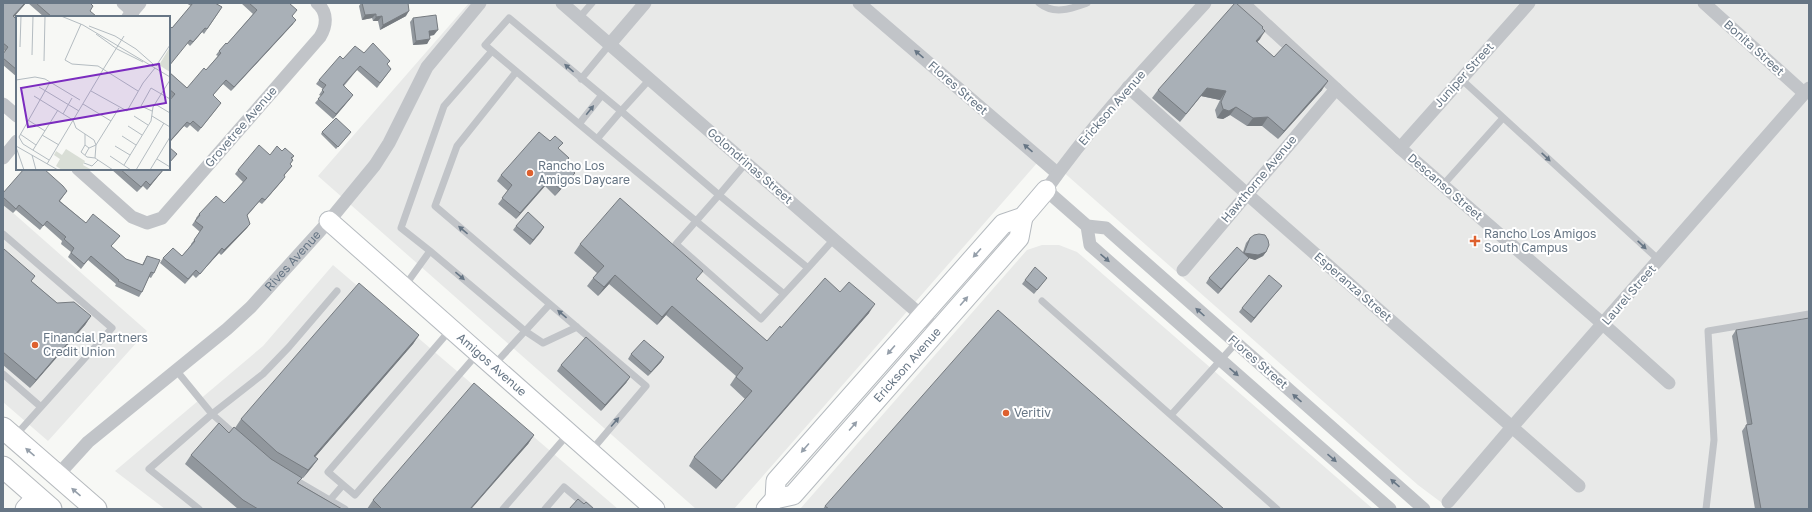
<svg xmlns="http://www.w3.org/2000/svg" width="1812" height="512" font-family="'Golos Text',sans-serif">
<style>
.built{fill:#e8e9e8}
.lines{fill:none;stroke-linecap:round;stroke-linejoin:round}
.secondary-casing{stroke:#b5babf;stroke-width:21}
.primary-casing{stroke:#b6babe;stroke-width:23}
.lane{stroke:#c1c4c8;stroke-width:7}
.street{stroke:#c1c4c8;stroke-width:13}
.secondary{stroke:#fff;stroke-width:19}
.primary{stroke:#fff;stroke-width:21}
.wall{fill:#91979d}
.shaded-wall{fill:#767b80}
.building{fill:#a9b0b7;stroke:#767b80}
.oneway{fill:#677685}
.oneway2{fill:#959faa}
.poi-dot{fill:#de602e;stroke:#fff;stroke-width:1.5}
.labels{text-anchor:middle;stroke-width:4;stroke-linejoin:round;paint-order:stroke}
.street-label{font-size:12px;fill:#677685;stroke:#fff}
.poi-label{font-size:12px;fill:#677685;stroke:#fff;text-anchor:start}
.inset-road{fill:none;stroke:#b4bcc1;stroke-width:1}
.view{fill:#7b2cbf;fill-opacity:0.15;stroke:#7b2cbf;stroke-width:2}
.inset-edge{fill:none;stroke:#677685;stroke-width:2}
</style>
<rect width="100%" height="100%" fill="#f7f8f5"/>
<!-- built -->
<path class="built" d="M469,3H1809V509H1450L1418,485L1044,155L734,509H696L318,176Z
M3,204L147,331L48,441L3,402Z
M1042,245H1059L1077,252L1090,263L1373,509H800L1027,250Z
M333,265L618,509H165L115,471L263,346Z"/>
<g class="lines">
<!-- secondary casing -->
<g class="secondary-casing">
<g id="secondary">
<path id="s2" d="M329,221L655,509"/>
<path d="M775,499L776,481L1003,224L1023,217L1046,190"/>
<path d="M25,509L37,496"/>
<path id="s3" d="M766,509L775,499L793,495L1019,238L1023,217"/>
</g>
</g>
<!-- primary casing -->
<g class="primary-casing">
<path id="primary" d="M3,428L96,509
M3,467L51,509"/>
</g>
<!-- lane -->
<path class="lane" d="M1039,3C1054,15 1070,9 1087,3
M579,18L592,3
M516,72L457,146L435,206L646,386L591,451
M581,79L610,44
M650,79L621,111L719,195L676,244L761,319L808,268
M1461,79L1659,260
M602,95L579,124L485,45L509,18L621,111L597,139L784,294
M579,124L597,139
M746,163L719,195L808,268L834,239
M1443,185L1503,118
M3,234L112,328L15,436
M430,251L525,331L543,343L577,327
M404,287L430,251L401,228L444,106L492,51
M1042,301L1277,509
M451,329L328,472L355,495L478,353
M493,366L550,304
M176,370L212,414L149,469L199,509
M3,374L41,407
M1171,415L1236,343
M238,437L212,414L263,374L289,347L337,291
M292,478L345,509
M330,500L343,485
M503,509L569,433
M545,509L564,487L590,509
M1706,509L1714,440L1708,331L1809,314"/>
<!-- street -->
<g class="street">
<path d="M123,3L133,12"/>
<path d="M562,3L938,330"/>
<path d="M859,3L1057,173"/>
<path d="M1205,3C1150,63 1093,123 1046,190L1087,226L1106,228L1424,509"/>
<path d="M1243,3L1400,148L1603,324L1669,383"/>
<path d="M1704,3L1804,93"/>
<path d="M128,17L140,3"/>
<path d="M610,44L645,3"/>
<path d="M1128,87L1247,194L1579,486"/>
<path d="M3,104L17,116"/>
<path d="M1400,148L1529,3"/>
<path d="M3,158L17,141"/>
<path d="M78,169L132,217L147,223L162,218L320,37C327,26 328,12 317,3"/>
<path d="M1087,226L1090,245L1390,509"/>
<path d="M1183,270L1336,89"/>
<path id="s1" d="M57,476L88,442L227,329L251,307L329,221L375,165L389,143L427,67L480,3"/>
<path d="M1448,502L1512,427L1809,88"/>
</g>
<!-- secondary -->
<use href="#secondary" class="secondary"/>
<!-- primary -->
<use href="#primary" class="primary"/>
</g>
<!-- wall -->
<path class="wall" d="M3,3H26L14,17L17,20V77L3,65V54L5,51L3,50Z
M28,3H90V11L95,17H44Z
M186,3H215L222,7L204,34L202,32L190,46L172,28L191,6Z
M241,3H289L292,16L293,24L231,91L223,84L213,95L218,107L198,132L190,125L187,128L184,126L169,143L172,98L169,96V72L187,88L206,70L218,56L216,55L219,51L227,44L253,14Z
M361,3H397L406,16L380,30L378,21H373L372,18L362,20L359,6Z
M413,18L434,35L430,36L427,44L413,45L410,22Z
M1262,28L1260,39L1257,42L1274,57L1322,90L1278,139L1262,126H1247L1230,115L1223,119L1217,118L1215,110L1220,100L1201,96L1180,122L1152,98L1158,90Z
M364,53L387,65L391,69L377,88L357,70L344,86L350,99L333,119L315,103L321,96L319,95L323,89L316,84L319,80L343,59Z
M322,132H351L336,149L321,134Z
M559,149L569,158L564,164L570,179L555,196L545,186L516,219L498,204L508,191L497,181L501,175Z
M282,151L294,156L292,159L293,160L290,164L292,166L284,176L282,181L262,204L259,202L247,216L250,224L247,228L221,255L219,253L196,278L193,275L185,284L160,263L163,258L182,256L191,245V244L200,232L192,225L196,219V218L199,214L224,203L243,182L235,174L238,170L270,155Z
M111,169H164L147,190L143,186L137,192Z
M67,191L60,201L86,223L120,236L111,246L126,259L142,265L147,256L154,273L151,278L149,277L142,292L139,297L115,286L116,284L88,260L81,269L68,257L71,252L61,244L62,241L44,225L40,230L16,210L13,213L3,205V193Z
M516,226L544,227L530,245L513,230Z
M1250,238L1266,252L1263,256L1255,260L1249,258L1218,294L1206,283L1209,278L1243,252L1246,243Z
M580,244L697,280L767,341L781,328L840,292L869,313L716,489L689,466L694,457L745,399L730,385L736,376L666,315L657,325L609,284L598,296L587,286L597,273L574,253Z
M3,250L35,276L31,281L57,303L91,316L85,325L30,388L3,365Z
M1047,278L1034,294L1022,284L1025,280Z
M1282,286L1251,323L1239,312L1242,308Z
M1736,330L1809,509H1755L1742,431L1747,424L1732,336Z
M419,335L413,344L315,457L318,459L312,467L303,478H302L298,483L342,509H238L185,464L191,455L229,433L235,428L241,419Z
M631,354L664,357L661,362L648,376L628,359Z
M561,365L630,377L626,383L601,411L557,371Z
M534,435L528,444L471,509H367L373,500Z
M825,506L1224,509H823Z"/>
<!-- shaded-wall -->
<path class="shaded-wall" d="M25,3H26L10,21L13,16Z
M409,11L406,16L380,30L383,25Z
M376,14L372,18L362,20L365,15Z
M382,16L378,21H373L376,17Z
M296,20L293,24L231,91L234,87Z
M205,28L202,32L190,46L193,42Z
M438,30L434,35L426,36L429,31Z
M1265,31L1260,39L1250,50L1256,41Z
M430,39L427,44L413,45L416,41Z
M1328,81L1322,90L1278,139L1284,131Z
M1207,88L1226,91L1220,100L1201,96L1180,122Z
M353,95L350,99L333,119L336,114Z
M1236,107L1230,115L1223,119L1217,118L1223,109Z
M1268,117L1262,126H1247L1253,118Z
M187,122L184,126L169,143L171,140Z
M164,169L147,190L150,185Z
M575,173L570,179L555,196L560,189Z
M285,177L282,181L262,204L265,200Z
M549,180L545,186L516,219L520,213Z
M250,224L247,228L221,255L224,250Z
M544,227L541,232L530,245L533,240Z
M222,248L219,253L196,278L200,274Z
M1266,252L1263,256L1255,260L1249,258L1218,294L1244,253Z
M615,275L609,284L598,296L604,287Z
M1282,286L1278,290L1251,323L1254,318Z
M875,304L869,313L716,489L722,481Z
M672,306L666,315L657,325L662,317Z
M91,316L85,325L30,388L36,380Z
M419,335L413,344L309,464L314,456Z
M664,357L661,362L648,376L651,372Z
M630,377L626,383L601,411L605,405Z
M534,435L528,444L471,509H470Z
M318,459L312,467L303,478L308,470Z"/>
<!-- building -->
<path class="building" d="M3,3H25L13,16L17,20V70L3,58V54L8,47L3,43Z
M36,3H90L93,6L90,11L96,16L95,17H52Z
M193,3H215L222,7L207,29L205,28L193,42L190,40L169,66V25L172,28Z
M249,3H289L297,10L292,16L296,20L234,87L226,80L213,95L221,103L201,128L193,121L190,124L187,122L171,140L169,143V101L175,94L169,89V72L187,88L204,68L206,70L221,53L219,51L226,43L227,44L257,10Z
M362,3H408L409,11L383,25L382,16L376,17V14L365,15Z
M1235,3H1236L1263,27L1262,28L1265,31L1256,41L1274,57L1286,44L1328,81L1284,131L1268,117L1253,118L1236,107L1229,111L1223,109L1221,102L1226,91L1207,88L1186,114L1158,90Z
M436,15L438,30L429,31L430,39L416,41L413,18Z
M373,43L390,61L387,64L391,69L380,83L360,66L343,85L353,95L336,114L318,99L324,92L322,90L326,85L319,80L340,56L343,59L355,46L364,53Z
M336,118L351,132L338,147L322,132Z
M539,132L550,141L555,136L563,143L558,148L569,158L564,163L575,173L560,189L549,180L520,213L502,198L512,185L501,175Z
M259,145L270,155L277,146L282,151L285,148L294,156L291,158L293,160L290,164L292,166L284,175L285,177L265,200L262,198L247,215L250,224L224,250L222,248L200,274L196,270L188,279L163,258L173,248L182,256L195,241L194,240L203,227L195,221L200,215L199,214L216,196L224,203L228,199L247,178L238,170Z
M169,147L177,154L169,163Z
M24,169H44L63,186L67,191L59,201L86,223L93,214L120,236L111,246L126,259L143,265L147,256L160,260L154,273L151,272L142,292L118,281L119,280L91,256L84,264L71,253L74,248L64,239L66,237L47,221L43,226L19,205L16,209L3,197V193Z
M120,169H164L150,185L146,181L141,187Z
M620,198L703,271L696,279L767,341L780,326L781,328L825,278L840,292L849,282L875,304L722,481L694,457L752,391L736,377L743,368L672,306L662,317L615,275L604,287L593,278L604,266L580,244Z
M528,212L544,227L533,240L516,226Z
M1259,234L1265,235L1268,240L1269,245L1266,252L1258,255L1244,253L1250,238L1254,235Z
M1237,247L1249,258L1221,289L1209,278Z
M4,249L35,276L31,281L57,303L74,302L91,316L36,380L3,352V250Z
M1035,267L1047,278L1037,290L1025,280Z
M1269,275L1282,286L1254,318L1242,308Z
M359,283L419,335L314,456L318,459L308,470L277,452L241,419Z
M998,310L1224,509H829L825,506Z
M1809,318V509H1761L1746,425L1752,424L1736,330Z
M586,337L630,377L605,405L561,365Z
M644,340L664,357L651,372L631,354Z
M474,383L534,435L470,509H382L373,500Z
M219,423L229,433L234,427L271,459L302,478L297,483L342,509H258L243,500L191,455Z
M578,499L584,504L586,502L594,509H569Z"/>
<!-- one-way arrows -->
<defs><path id="oneway-solid" d="M-6-.8H1V-3.2L6.5 0L1 3.2V.8H-6Z"/></defs>
<g class="oneway">
<use href="#oneway-solid" transform="translate(919 54) rotate(-139)"/>
<use href="#oneway-solid" transform="translate(569 68) rotate(-140)"/>
<use href="#oneway-solid" transform="translate(590 110) rotate(-51)"/>
<use href="#oneway-solid" transform="translate(1028 148) rotate(-139)"/>
<use href="#oneway-solid" transform="translate(1546 157) rotate(43)"/>
<use href="#oneway-solid" transform="translate(463 230) rotate(-140)"/>
<use href="#oneway-solid" transform="translate(1642 245) rotate(43)"/>
<use href="#oneway-solid" transform="translate(1105 258) rotate(41)"/>
<use href="#oneway-solid" transform="translate(460 276) rotate(40)"/>
<use href="#oneway-solid" transform="translate(1200 312) rotate(-138)"/>
<use href="#oneway-solid" transform="translate(562 314) rotate(-140)"/>
<use href="#oneway-solid" transform="translate(1234 372) rotate(41)"/>
<use href="#oneway-solid" transform="translate(1297 398) rotate(-139)"/>
<use href="#oneway-solid" transform="translate(615 422) rotate(-49)"/>
<use href="#oneway-solid" transform="translate(1332 458) rotate(41)"/>
<use href="#oneway-solid" transform="translate(1395 483) rotate(-139)"/>
</g>
<g class="oneway2">
<use href="#oneway-solid" transform="translate(977 253) rotate(132)"/>
<use href="#oneway-solid" transform="translate(964 301) rotate(-49)"/>
<use href="#oneway-solid" transform="translate(891 350) rotate(131)"/>
<use href="#oneway-solid" transform="translate(853 426) rotate(-49)"/>
<use href="#oneway-solid" transform="translate(805 448) rotate(131)"/>
<use href="#oneway-solid" transform="translate(30 452) rotate(-139)"/>
<use href="#oneway-solid" transform="translate(76 492) rotate(-139)"/>
</g>
<!-- markers -->
<g class="poi-dot">
<circle cx="530" cy="173" r="4"/>
<path d="M1473 235h4v4h4v4h-4v4h-4v-4h-4v-4h4z"/>
<circle cx="35" cy="345" r="4"/>
<circle cx="1006" cy="413" r="4"/>
</g>
<g class="labels">
<!-- street labels -->
<g class="street-label">
<text transform="translate(1754 48) rotate(42)" y="4">Bonita Street</text>
<text transform="translate(1464 75) rotate(-48)" y="4">Juniper Street</text>
<text transform="translate(958 88) rotate(41)" y="4">Flores Street</text>
<text transform="translate(1112 108) rotate(-49)" y="4">Erickson Avenue</text>
<text transform="translate(241 127) rotate(-49)" y="4">Grovetree Avenue</text>
<text transform="translate(750 166) rotate(41)" y="4">Golondrinas Street</text>
<text transform="translate(1259 179) rotate(-50)" y="4">Hawthorne Avenue</text>
<text transform="translate(1445 187) rotate(41)" y="4">Descanso Street</text>
<text dy="4" stroke="none"><textPath href="#s1" startOffset="320">Rives Avenue</textPath></text>
<text transform="translate(1353 287) rotate(41)" y="4">Esperanza Street</text>
<text transform="translate(1629 295) rotate(-49)" y="4">Laurel Street</text>
<text transform="translate(1258 362) rotate(41)" y="4">Flores Street</text>
<text dy="4" stroke="none"><textPath href="#s2" startOffset="217">Amigos Avenue</textPath></text>
<text dy="4" stroke="none"><textPath href="#s3" startOffset="205">Erickson Avenue</textPath></text>
</g>
<!-- poi labels -->
<g class="poi-label">
<text x="538" y="170">Rancho Los<tspan x="538" dy="14">Amigos Daycare</tspan></text>
<text x="1484" y="238">Rancho Los Amigos<tspan x="1484" dy="14">South Campus</tspan></text>
<text x="43" y="342">Financial Partners<tspan x="43" dy="14">Credit Union</tspan></text>
<text x="1014" y="417">Veritiv</text>
</g>
</g>
<!-- overview -->
<g transform="translate(16 16)">
<rect width="154" height="154" fill="#f7f8f5"/>
<path d="M154,31V56L143,49ZM50,133L69,145L67,149L76,154H46L40,150L44,143L38,139L40,135L46,139Z" fill="#d9ded6"/>
<path class="inset-road" d="M45,0L67,9L154,61M65,8L49,44L56,48L82,50L122,75M73,10L99,20L120,33L137,48M80,18L101,33L127,46M4,31L5,0M16,39L17,0M28,45L29,0M140,50L154,29M83,60L108,20M0,64L19,61L29,63L64,84M33,68L3,121L7,128L33,144M23,71L63,95M75,75L111,95L127,67L139,52M18,80L57,104L60,112L78,124L80,129L79,142M67,88L95,105M139,88L154,97M136,95L125,90L135,72L154,83M47,98L56,82M118,100L132,109M136,100L154,111M12,104L29,115M112,110L126,119M4,118L20,129M69,118V129L65,136L71,141M26,119L43,129M106,120L120,129M69,129L73,132L69,139M0,130L42,154M99,130L114,139M0,131L8,154M73,132L80,129L103,92M17,134L42,94M16,139L20,154M94,140L115,154M71,141L79,142L97,154M141,143L154,151M68,147L76,150L82,144M31,148L84,59M108,149L135,105L137,91L154,64M120,154L148,107M134,154L154,121"/>
<path class="view" d="M143,48L150,87L12,111L5,72Z"/>
<rect width="154" height="154" class="inset-edge"/>
</g>
<!-- border -->
<rect width="1812" height="512" fill="none" stroke="#677685" stroke-width="8"/>
</svg>
